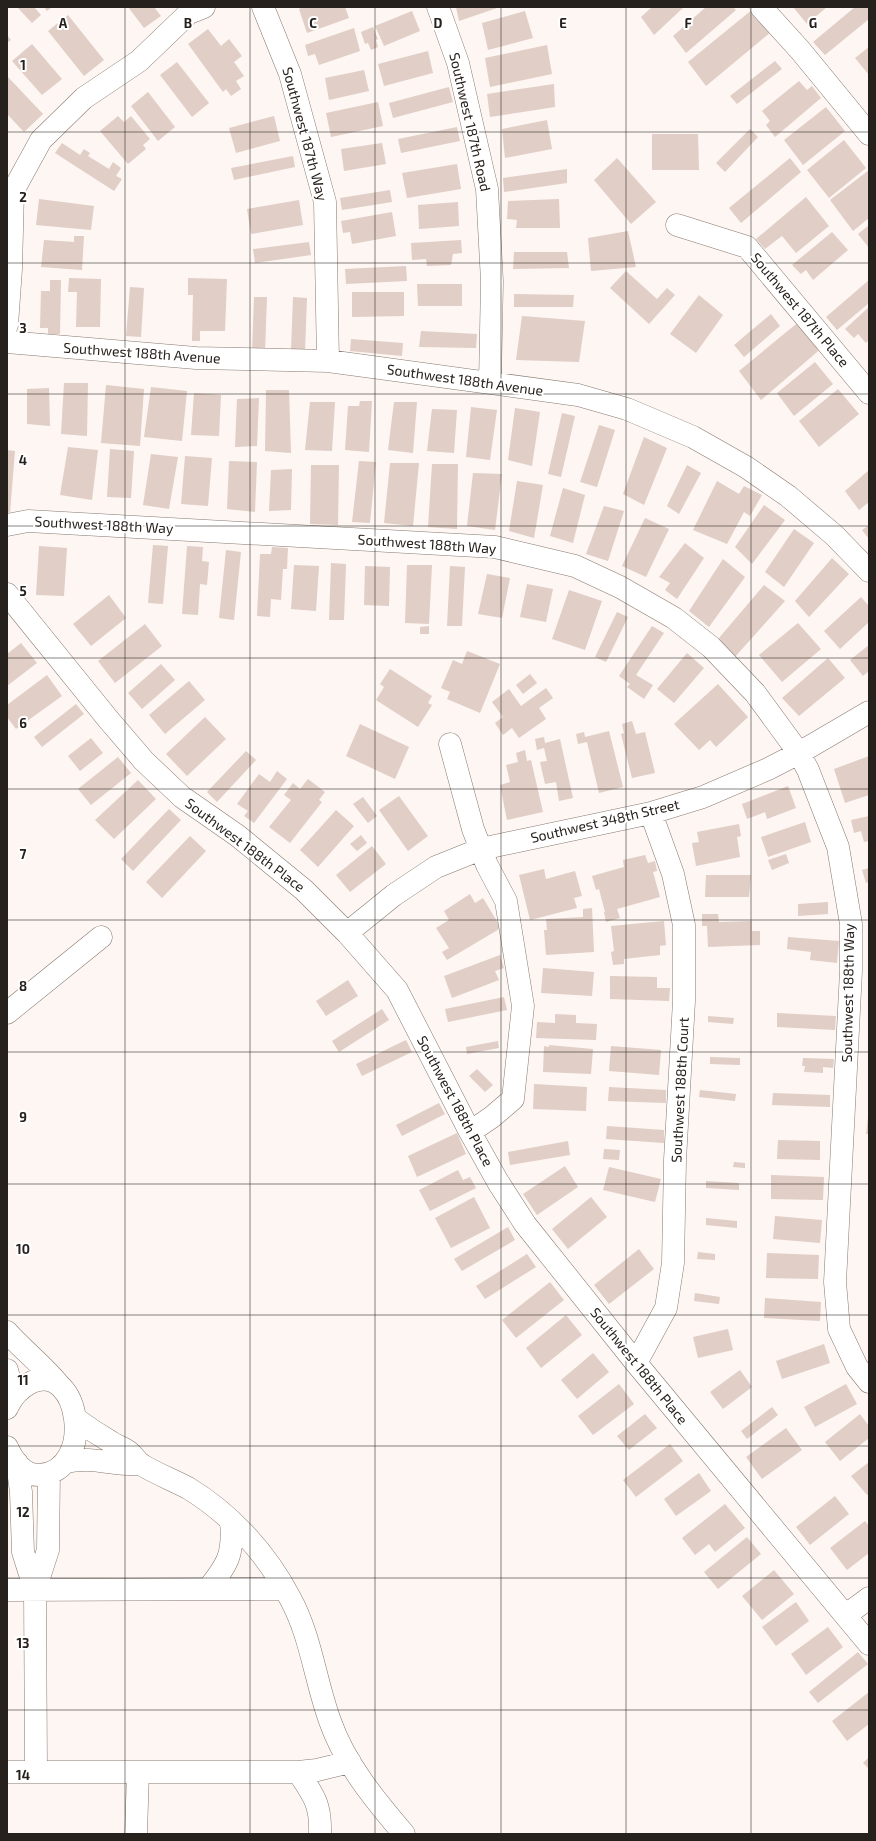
<svg xmlns="http://www.w3.org/2000/svg" width="876" height="1841" font-family="'Exo 2',sans-serif">
<style>
.building{fill:#e1cec6}
.lines{fill:none;stroke-linecap:round;stroke-linejoin:round}
.minor-casing{stroke:#887970;stroke-width:23}
.minor{stroke:#fff;stroke-width:22}
.grid{fill:none;stroke:#27211d;stroke-width:1;stroke-opacity:0.55}
.labels{text-anchor:middle;stroke-width:4;stroke-linejoin:round;paint-order:stroke}
.street-label{font-size:14px;fill:#27211d;stroke:#fff}
.grid-label{font-size:13px;text-anchor:middle;font-weight:bold;fill:#27211d;stroke:#fff;stroke-width:4;stroke-linejoin:round;paint-order:stroke}
</style>
<rect width="100%" height="100%" fill="#fdf6f2"/>
<!-- building -->
<path class="building" d="M17,7H34L41,15L32,23Z
M44,7H52L47,11Z
M128,7H154L161,16L144,28Z
M303,7H345L349,18L307,33L299,9Z
M456,7H500L459,21Z
M652,7H684L654,35L641,17Z
M706,7H733L736,10L686,53L673,36Z
M793,7H827L807,24Z
M855,7H869V19L825,55L813,42Z
M753,9L771,32L706,86L688,62Z
M412,11L420,31L384,46L375,26Z
M525,11L533,38L488,50L482,23Z
M68,15L104,60L84,76L48,31Z
M373,27L378,39L376,40L378,47L371,50L368,43L365,44L361,32Z
M354,28L360,51L319,65L315,54L308,56L305,45Z
M208,29L221,46L229,39L242,56L234,62L244,76L236,81L241,89L231,96L226,89L223,92L188,44Z
M7,35L11,40L7,43Z
M32,44L62,79L42,95L12,61Z
M547,45L552,74L490,87L485,58Z
M869,47V75L855,58Z
M428,51L433,73L384,86L378,64Z
M775,61L782,69L737,104L730,96Z
M177,62L209,103L192,117L160,75Z
M364,70L369,91L329,100L325,78Z
M7,76L43,114L24,132L7,114Z
M799,81L807,90L812,86L821,98L775,137L766,125L770,121L762,111Z
M554,84L555,107L490,117L487,94Z
M449,87L453,102L393,118L389,103Z
M148,92L175,127L158,141L131,106Z
M378,102L383,126L331,137L326,113Z
M826,107L845,131L803,165L784,140Z
M118,116L124,122L131,116L150,139L143,145L146,149L128,164L100,131Z
M274,116L280,141L236,153L229,128Z
M547,120L552,149L505,158L502,129Z
M457,127L460,141L401,153L398,139Z
M750,129L758,137L725,172L716,163Z
M652,134H698L699,170H652Z
M844,140L866,168L829,198L807,170Z
M62,143L80,155L84,149L90,153L88,156L109,169L113,162L121,168L116,176L122,179L114,191L55,153Z
M382,143L386,164L344,171L341,149Z
M293,156L295,167L234,180L231,168Z
M617,158L656,202L631,224L594,180Z
M790,158L801,172L741,223L729,208Z
M457,164L461,189L407,198L402,173Z
M567,169V183L504,192L503,178Z
M869,170V218L853,231L830,200Z
M390,190L392,202L342,210L340,198Z
M806,197L829,226L796,253L782,236L765,249L756,239Z
M39,199L94,206L91,230L36,225Z
M559,199L560,228H516L517,220L507,219L508,201Z
M299,200L303,225L251,234L247,209Z
M458,202L459,226L419,229L418,205Z
M392,212L396,236L352,244L350,232L343,233L341,221Z
M869,225V248L858,234Z
M628,231L636,267L591,271L588,238Z
M832,232L848,250L813,280L806,270L801,274L792,265Z
M74,236H84L82,270L41,267L44,240L74,242Z
M461,240L462,253L453,254L451,265L427,266L426,259L412,260L411,243Z
M309,242L311,255L255,263L253,249Z
M514,252H567L569,268L513,269Z
M406,266L407,281L346,284L345,269Z
M626,271L657,299L667,288L675,295L649,324L610,288Z
M69,278L101,279L100,327H76L77,292H68Z
M188,278L227,279L225,331H200V341H192L193,295H188Z
M50,280H61L60,334H48V328H40L41,291H50Z
M869,280V303L837,330L826,317Z
M417,284H462V306H418Z
M130,287L144,288L141,337L126,336Z
M352,292H404V316L352,317Z
M514,294L574,295L573,307H514Z
M699,295L723,315L696,353L670,334Z
M254,297H267L265,352H252Z
M293,297L307,298L305,351L291,350Z
M869,307V340L866,343L858,334L854,338L845,329Z
M771,314L780,326L744,357L734,345Z
M522,316L585,321L579,362L516,360Z
M801,320L824,346L761,400L739,371Z
M421,331L477,334L476,348L419,347Z
M351,339L403,343L402,356L350,351Z
M815,362L833,384L794,416L777,393Z
M64,383H88L87,436L61,434Z
M106,385L144,389L140,446L101,443Z
M151,387L187,391L182,441L144,437Z
M49,388L50,426L27,424V389Z
M838,389L859,414L819,447L799,421Z
M266,390H289L291,453L265,451Z
M194,393L221,395L219,436L191,435Z
M259,398L257,446L235,447L237,399Z
M360,401H372L369,452L345,450L348,406H359Z
M310,402H335L332,451L305,450Z
M394,402H417L413,453L388,450Z
M471,407L497,410L490,460L466,457Z
M515,408L540,412L532,466L508,460Z
M432,409L457,410L454,453L427,451Z
M562,413L575,416L561,477L548,474Z
M599,425L615,430L597,487L580,482Z
M644,437L667,448L644,505L623,494Z
M68,447L98,450L92,500L60,495Z
M110,449L134,451L131,498L107,497Z
M7,450L15,451L10,513L7,512Z
M151,454L178,457L169,509L143,505Z
M185,456L212,458L208,506L181,504Z
M229,461L257,462L255,512L227,509Z
M359,461L376,462L370,523L352,522Z
M390,463H419L413,526L384,523Z
M432,464H458L457,529L428,527Z
M311,465H339L338,525L310,524Z
M687,465L701,473L679,514L667,506Z
M292,469L291,510L269,511L271,470Z
M869,470V502L859,510L845,491Z
M473,473L502,474L495,530L467,526Z
M517,481L543,485L534,538L509,531Z
M717,481L739,494L744,486L762,495L750,516L744,512L727,544L693,530Z
M563,488L585,495L573,543L550,536Z
M764,505L785,520L752,564L735,547Z
M604,506L624,511L608,561L586,554Z
M645,518L669,529L646,577L622,566Z
M869,525V539L862,530Z
M794,529L814,543L784,587L765,572Z
M685,543L704,558L677,599L665,590L670,583L659,577Z
M153,545L168,546L163,604L148,603Z
M39,546L67,548L64,596L36,595Z
M187,546L203,547L202,561L209,562L207,585L200,584L198,615L182,614Z
M272,547L288,548L287,569H283L281,600L271,599L270,617L257,616L260,554H271Z
M226,550L241,552L234,620L219,618Z
M832,558L849,574L809,617L795,601Z
M723,559L745,577L709,627L689,611Z
M331,563L346,564L344,620H329Z
M294,565L319,566L316,611L291,609Z
M407,565H432L429,624L405,623Z
M365,566L390,567L389,606L364,605Z
M450,566L465,567L462,626H447Z
M487,574L510,578L502,618L478,614Z
M527,584L553,589L546,622L520,617Z
M764,585L785,601L734,658L719,638Z
M569,590L602,601L585,650L552,639Z
M109,595L126,618L91,646L73,624Z
M861,597L869,606V622L840,649L824,631Z
M617,612L628,617L606,662L595,657Z
M798,623L821,649L782,682L759,655Z
M145,624L162,646L115,683L98,661Z
M429,626V634H420V627Z
M652,626L664,633L636,675L653,685L644,699L627,687L630,684L619,676Z
M21,643L37,663L7,686V654Z
M869,645V671L863,676L850,660Z
M467,651L500,664L480,713L447,699L450,692L441,688L453,660L462,664Z
M687,653L704,668L674,703L657,689Z
M828,658L845,678L799,716L782,698Z
M161,664L175,680L142,709L128,693Z
M390,669L432,696L428,703L432,705L418,727L376,700L384,687L380,684Z
M530,674L537,683L523,694L516,685Z
M47,675L62,696L16,729L7,717V705Z
M189,681L205,700L165,734L149,715Z
M718,684L748,717L716,747L710,740L699,750L674,724Z
M546,688L553,698L539,708L546,719L519,738L512,728L503,735L495,723L503,717L492,702L509,689L521,706Z
M76,704L84,714L42,747L34,737Z
M205,717L226,739L187,776L166,754Z
M632,721L636,734L645,732L655,773L632,778L621,734L624,733L622,724Z
M360,724L409,747L395,779L346,756Z
M609,731L623,787L599,793L587,742L578,744L576,734L584,732L585,737Z
M544,737L545,743L560,739L573,798L559,801L556,782L545,784L540,762L547,761L544,748L537,750L535,739Z
M91,738L103,753L80,771L68,756Z
M525,750L527,761L531,760L543,812L507,820L500,785L510,782L506,765L518,762L516,753Z
M246,751L256,760L217,802L207,792Z
M869,756V795L845,803L834,769Z
M118,757L131,773L91,805L78,789Z
M277,771L287,779L254,823L244,816L248,811L237,804L259,774L270,782Z
M308,779L325,792L319,800L322,802L290,843L269,827L291,800L284,795L293,783L300,789Z
M138,780L156,799L114,839L95,820Z
M788,786L796,808L767,819L765,812L747,819L742,804Z
M399,796L428,836L408,851L379,810Z
M363,797L377,816L368,823L353,804Z
M169,809L181,820L133,871L121,859Z
M336,810L354,826L318,867L300,850Z
M869,816V841L864,842L861,831L854,833L851,820Z
M805,822L811,842L768,857L761,837Z
M739,824L741,836L737,837L740,857L696,866L692,843L699,842L697,832Z
M361,835L367,843L357,851L350,844Z
M190,836L206,851L162,898L146,882Z
M372,846L386,864L350,892L336,875Z
M786,854L789,863L772,870L768,860Z
M645,855L648,863L655,861L657,871L653,872L660,897L617,909L620,918L606,922L604,912H605L599,889L596,890L592,876L624,867L623,860Z
M869,868V882L866,883L862,870Z
M544,869L546,879L575,871L582,896L574,898L577,908L530,920L519,875Z
M706,875H751L749,897H705Z
M470,894L475,903L483,898L501,928L447,960L442,952L449,948L436,928L449,920L444,911Z
M828,902V914L798,916V904Z
M592,908L594,952L546,955L544,930H547L546,919L583,917V909Z
M702,914H718L719,922L752,921V931H760V945L708,947L707,926H702Z
M664,921L666,945L660,946V955L624,959V964L613,965L611,952L614,951L611,926Z
M788,937L839,941L837,963L810,960L811,952L787,949Z
M500,955L504,968L495,971L499,980L452,998L444,976Z
M543,968L594,972L592,996L541,993Z
M610,976L657,977V988H670L669,1001L610,999Z
M348,980L358,996L326,1016L316,1001Z
M504,997L507,1010L448,1022L445,1009Z
M382,1009L389,1020L339,1052L332,1041Z
M777,1013L836,1016L835,1030L777,1027Z
M555,1014L576,1015V1023L597,1024L596,1040L536,1038L537,1022L555,1023Z
M708,1016L734,1018L733,1024L708,1022Z
M406,1040L412,1052L362,1076L356,1064Z
M498,1041L499,1048L467,1054L466,1047Z
M549,1045L593,1049L591,1074L543,1072L544,1046L549,1047Z
M611,1046L661,1050L659,1075L609,1071Z
M710,1057L740,1058V1065L710,1064Z
M803,1058L834,1059L833,1068L823,1067V1073L804,1072L805,1066H802Z
M477,1069L493,1085L485,1092L469,1076Z
M534,1084L587,1087L586,1111L533,1109Z
M609,1087L666,1090V1103L608,1101Z
M700,1090L736,1094L735,1101L699,1097Z
M773,1093L830,1095V1107L772,1105Z
M439,1103L445,1114L402,1136L396,1125Z
M868,1117H869V1134H866Z
M607,1126L664,1130V1143L606,1139Z
M457,1133L466,1154L417,1177L408,1156Z
M778,1140L820,1141V1160L777,1159Z
M568,1141L570,1155L510,1165L508,1152Z
M604,1149L620,1150L619,1160L603,1159Z
M734,1162L745,1163V1168L733,1167Z
M565,1166L578,1187L537,1215L523,1194Z
M609,1167L661,1179L655,1202L603,1190Z
M458,1170L463,1180L470,1177L476,1188L430,1211L419,1190Z
M771,1175L824,1177L823,1200L771,1199Z
M706,1181L739,1183V1190L706,1188Z
M474,1197L490,1228L451,1248L435,1218Z
M591,1197L607,1217L568,1249L552,1229Z
M775,1216L822,1220L820,1243L773,1239Z
M706,1218L737,1221V1228L706,1225Z
M508,1227L515,1240L462,1271L454,1259Z
M639,1249L654,1269L609,1304L594,1285Z
M698,1252L715,1254V1260L697,1259Z
M767,1253L819,1255L818,1279L766,1278Z
M527,1254L536,1267L485,1299L476,1286Z
M550,1282L564,1300L516,1338L502,1320Z
M695,1293L720,1297L719,1304L694,1301Z
M765,1298L821,1302L820,1321L764,1318Z
M566,1315L582,1335L541,1368L526,1348Z
M728,1329L733,1350L698,1358L693,1337Z
M824,1344L830,1363L782,1379L776,1361Z
M593,1353L609,1372L577,1399L561,1380Z
M740,1370L752,1387L723,1409L710,1392Z
M619,1384L634,1404L593,1435L578,1416Z
M846,1384L857,1404L815,1427L804,1407Z
M772,1407L778,1415L747,1439L741,1431Z
M645,1414L657,1428L629,1450L617,1436Z
M860,1414L869,1426V1438L840,1461L825,1442Z
M786,1428L802,1450L762,1479L746,1457Z
M670,1444L683,1461L636,1497L623,1480Z
M869,1462V1494L867,1495L851,1476Z
M699,1473L711,1491L676,1516L664,1499Z
M835,1496L849,1514L810,1545L796,1527Z
M725,1504L745,1528L715,1552L709,1544L695,1555L682,1538Z
M865,1521L869,1526V1553L847,1570L830,1548Z
M747,1537L761,1554L718,1589L704,1572Z
M774,1570L794,1594L762,1620L742,1596Z
M796,1602L809,1621L776,1646L762,1627Z
M828,1627L843,1647L806,1675L791,1654Z
M858,1652L868,1664L818,1703L809,1692Z
M869,1692V1724L847,1741L832,1721Z
M869,1757V1769L863,1763Z"/>
<g class="lines">
<!-- minor casing -->
<g class="minor-casing">
<path id="minor" d="M263,7L290,74L325,202L328,361
M438,7L458,63L487,189L492,281L490,383
M761,7L800,50L869,134
M677,225L747,247L869,393
M7,325L11,269L13,191L41,140L84,98L139,61L189,13L204,7
M7,342L196,358L328,361L578,395L627,409L693,437L746,467L788,496L834,535L869,571
M7,525L28,521L495,547L575,566L620,587L674,618L711,647L755,693L799,753L808,770L838,847L851,924V971L835,1282L839,1329L857,1367L869,1382
M7,594L108,719L144,761L182,797L238,836L304,890L347,933L397,990L470,1132L498,1182L525,1224L636,1363L869,1644
M450,744L473,829L487,865L506,901L523,1006L513,1099L492,1117L470,1132
M347,933L394,895L436,867L481,849L651,813L703,797L768,769L799,753L869,712
M7,1013L101,937
M7,1332C24,1351 44,1366 60,1386
M636,1363L666,1308L673,1263L675,1160L684,1001V925L673,874L651,813
M7,1370L14,1396
M7,1408C12,1396 20,1388 32,1382C79,1361 97,1470 40,1475C23,1476 13,1460 7,1447
M76,1419C87,1427 99,1435 111,1442C117,1446 124,1448 129,1452C134,1456 137,1462 142,1465C157,1474 173,1480 188,1488C231,1514 267,1554 290,1598C311,1636 315,1680 330,1721C345,1764 375,1800 404,1834
M65,1462C95,1456 112,1466 141,1464
M17,1463L21,1492L23,1552L35,1590L36,1772
M208,1589C228,1564 234,1554 231,1521
M7,1590L285,1589
M35,1590L48,1550L49,1473
M846,1615L869,1598
M7,1772H298L317,1770L350,1762
M298,1772C314,1796 321,1804 320,1834
M136,1834L138,1772"/>
</g>
<!-- minor -->
<use href="#minor" class="minor"/>
</g>
<!-- grid -->
<path class="grid" d="M125,7V1834M250,7V1834M375,7V1834M501,7V1834M626,7V1834M751,7V1834M7,132H869M7,263H869M7,394H869M7,526H869M7,658H869M7,789H869M7,920H869M7,1052H869M7,1184H869M7,1315H869M7,1446H869M7,1578H869M7,1710H869"/>
<g class="labels">
<!-- street labels -->
<g class="street-label">
<text transform="translate(470 122) rotate(77)" y="5">Southwest 187th Road</text>
<text transform="translate(305 134) rotate(75)" y="5">Southwest 187th Way</text>
<text transform="translate(800 310) rotate(50)" y="5">Southwest 187th Place</text>
<text transform="translate(142 353) rotate(4)" y="5">Southwest 188th Avenue</text>
<text transform="translate(465 380) rotate(8)" y="5">Southwest 188th Avenue</text>
<text transform="translate(104 525) rotate(3)" y="5">Southwest 188th Way</text>
<text transform="translate(427 544) rotate(4)" y="5">Southwest 188th Way</text>
<text transform="translate(605 821) rotate(-13)" y="5">Southwest 348th Street</text>
<text transform="translate(245 845) rotate(37)" y="5">Southwest 188th Place</text>
<text transform="translate(848 993) rotate(-89)" y="5">Southwest 188th Way</text>
<text transform="translate(680 1090) rotate(-87)" y="5">Southwest 188th Court</text>
<text transform="translate(455 1101) rotate(62)" y="5">Southwest 188th Place</text>
<text transform="translate(639 1366) rotate(51)" y="5">Southwest 188th Place</text>
</g>
</g>
<g class="grid-label">
<text x="63" y="28">A</text>
<text x="188" y="28">B</text>
<text x="313" y="28">C</text>
<text x="438" y="28">D</text>
<text x="563" y="28">E</text>
<text x="688" y="28">F</text>
<text x="813" y="28">G</text>
<text x="23" y="70">1</text>
<text x="23" y="202">2</text>
<text x="23" y="333">3</text>
<text x="23" y="465">4</text>
<text x="23" y="596">5</text>
<text x="23" y="728">6</text>
<text x="23" y="859">7</text>
<text x="23" y="991">8</text>
<text x="23" y="1122">9</text>
<text x="23" y="1254">10</text>
<text x="23" y="1385">11</text>
<text x="23" y="1517">12</text>
<text x="23" y="1648">13</text>
<text x="23" y="1780">14</text>
</g>
<!-- border -->
<rect width="876" height="1841" fill="none" stroke="#27211d" stroke-width="16"/>
</svg>
